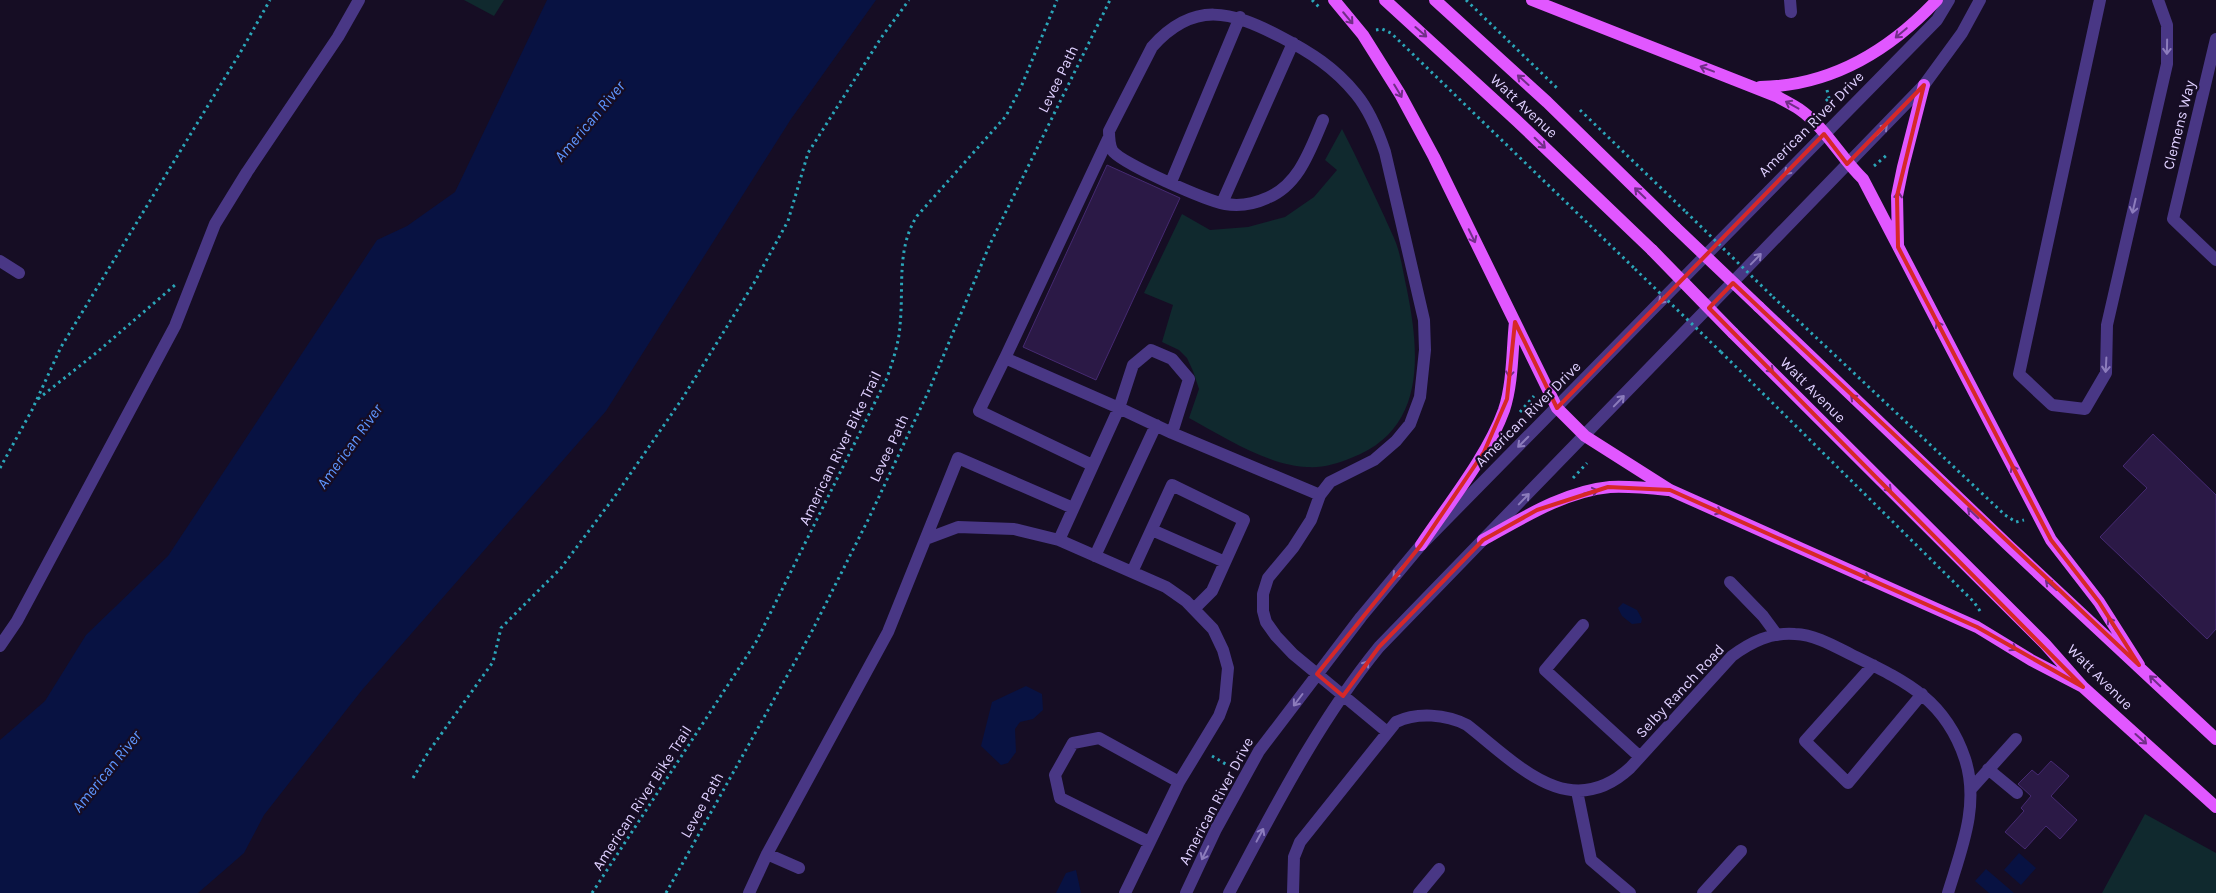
<svg xmlns="http://www.w3.org/2000/svg" width="2216" height="893" font-family="Karla,sans-serif">
<style>
.green{fill:#10292e}
.water{fill:#081242}
.building{fill:#2b1946;stroke:#462a72}
.lines{fill:none;stroke-linecap:round;stroke-linejoin:round}
.path{stroke:#2ba6b9;stroke-width:3;stroke-dasharray:2.5 4;stroke-linecap:butt}
.minor{stroke:#493785;stroke-width:12}
.major{stroke:#e157ff;stroke-width:12}
.path-bridge{stroke:#2ba6b9;stroke-width:3;stroke-dasharray:2.5 4;stroke-linecap:butt}
.major-bridge{stroke:#e157ff;stroke-width:12}
.oneway{stroke:#712e87}
.oneway2{stroke:#8c7cbc}
.marked{fill:none;stroke:#d62828;stroke-width:4;stroke-linejoin:round}
.labels{text-anchor:middle;stroke-width:4.5;stroke-linejoin:round;paint-order:stroke}
.street-label{font-size:15px;fill:#dfd0ff;stroke:#160d24}
.water-label{font-size:16px;font-style:italic;fill:#5e96ff;stroke:#160d24}
</style>
<rect width="100%" height="100%" fill="#160d24"/>
<!-- green -->
<path class="green" d="M464,0H504L494,16Z
M1342,129C1357,158 1371,188 1385,218C1389,228 1395,238 1398,249C1402,262 1404,277 1407,290C1420,355 1426,430 1351,458C1336,464 1323,468 1307,467C1269,466 1222,436 1189,418L1199,389L1193,371L1187,358L1179,350L1162,342L1173,305L1144,293L1182,214L1210,230L1248,227L1285,217L1314,197L1337,170L1325,160Z
M2145,814L2216,853V893H2102Z"/>
<!-- water -->
<path class="water" d="M547,0H876L791,119L606,411L362,690L264,815L244,853L198,893H0V740L45,701L86,635L168,556L377,240L407,226L455,192Z
M1623,603L1637,610L1642,619L1641,623L1632,624L1622,616L1618,608Z
M1026,686L1042,694L1043,710L1033,719L1020,722L1015,729L1016,752L1008,763L1001,765L981,746L992,702Z
M2019,853L2036,868L2021,885L2004,870Z
M1986,869L2014,893H1989L1975,881Z
M1076,870L1081,893H1056L1066,873Z"/>
<!-- building -->
<path class="building" d="M1107,165L1180,198L1096,380L1023,347Z
M2153,434L2216,495V629L2207,639L2100,537L2147,488L2123,466Z
M2051,761L2069,776L2051,796L2077,820L2060,839L2046,826L2025,849L2005,832L2024,811L2021,808L2031,796L2018,784L2032,770L2038,775Z"/>
<g class="lines">
<!-- path -->
<path class="path" d="M1312,0L1321,9
M1466,0L1557,88
M1376,30L1382,29L1391,33L1635,269
M1827,90L1829,98
M1826,101L1829,98L1833,101
M1580,110L1686,212
M1874,166L1888,154
M1773,297L2005,515L2016,522L2024,520
M1721,352L1974,602L1980,611
M38,399L96,353L175,285
M1520,412L1534,396
M0,468L32,410L61,347L240,53L270,0
M1573,478L1587,463
M1212,756L1229,766
M413,778L429,751L493,662L501,628L561,568L615,496L682,399L754,283L788,221L808,153L881,38L909,0
M592,893L756,642L887,378C893,360 899,343 900,325C904,287 896,249 917,216L1006,116L1021,87L1057,0
M666,893L811,633L869,518L930,388L990,244L1110,0"/>
<!-- minor -->
<path class="minor" d="M1790,0L1791,12
M2100,0L2019,374L2052,405L2085,409L2106,373L2107,325L2167,64V25L2158,0
M2216,39L2173,219L2216,260
M1323,120C1310,150 1299,185 1267,198C1254,204 1238,206 1225,204C1208,201 1119,163 1112,150C1109,144 1109,138 1109,131L1152,47C1194,0 1231,11 1281,37C1310,52 1335,68 1356,94C1370,111 1378,131 1385,152L1424,320L1425,350L1420,397L1410,424L1396,441L1374,460L1330,482L1320,495L1311,520L1293,548L1268,578L1263,594V611L1266,622L1276,636L1293,654L1386,731
M1108,139L1005,358L1119,408L1133,365L1151,350L1172,359L1189,379L1172,433
M1171,182L1240,17
M1222,203L1293,43
M0,261L19,273
M1005,358L979,411L1092,465
M1152,530L1225,562
M926,539L958,527L1014,529L1059,540L1166,587L1186,601L1213,629L1223,650L1228,668L1225,700L1219,716L1179,782L1125,893
M1059,540L1119,408L1172,433L1320,495
M1095,556L1156,425
M1132,572L1172,485L1244,520L1212,591L1194,609
M1730,582L1763,616L1777,635
M1583,625L1545,670L1640,757
M0,646L17,621L175,326L215,224L247,172L338,37L359,0
M1873,665L1805,741L1848,783L1922,694
M1988,769L2017,793
M1971,789L2016,739
M1577,791L1591,860L1630,893
M1149,842L1060,798L1055,775L1073,743L1099,738L1179,782
M767,854L799,868
M749,893L767,854L888,632L958,458L1073,508
M1186,893L1216,829L1259,751L1361,617L1421,545L1937,20L1949,0
M1229,893C1274,809 1318,722 1379,647L1924,85L1962,33L1980,0
M1293,893L1294,857L1300,842L1396,722C1417,712 1446,714 1467,725C1516,763 1569,824 1630,768L1732,656C1751,642 1771,632 1795,634C1816,635 1834,646 1852,655C1905,681 1945,699 1965,759C1980,805 1961,850 1948,893
M1419,893L1439,869
M1703,893L1741,851"/>
<!-- major -->
<path class="major" d="M1334,0L1363,35L1400,94L1434,157L1557,408L1585,436L1670,490L1977,627L2031,660L2083,687
M1385,0L1516,120L1652,250
M1435,0L1547,102L1675,227
M1532,0L1778,97C1785,101 1793,105 1799,109C1825,127 1840,157 1863,179L2051,540L2099,602L2139,665
M1760,87C1831,86 1889,51 1937,0
M1898,245L1897,196L1903,167L1924,85
M1759,307L2009,546L2216,739
M1733,333L2045,644L2083,687L2216,807
M1483,540C1521,519 1565,491 1610,487C1630,486 1649,488 1668,490
M1421,545C1449,503 1487,457 1504,410C1513,383 1512,350 1515,322"/>
<!-- path-bridge -->
<path class="path-bridge" d="M1686,212L1773,297
M1635,269L1721,352"/>
<!-- major-bridge -->
<path class="major-bridge" d="M1675,227L1759,307
M1652,250L1733,333"/>
</g>
<!-- one-way arrows -->
<defs><path id="oneway-shaft" d="M-6 0H5M1.5-3L5.5 0L1.5 3" fill="none" stroke-width="1.6" stroke-linecap="round" stroke-linejoin="round" transform="scale(1.25)"/></defs>
<g class="oneway">
<use href="#oneway-shaft" transform="translate(1348 18) rotate(50)"/>
<use href="#oneway-shaft" transform="translate(1421 32) rotate(41)"/>
<use href="#oneway-shaft" transform="translate(1901 33) rotate(140)"/>
<use href="#oneway-shaft" transform="translate(1707 69) rotate(-159)"/>
<use href="#oneway-shaft" transform="translate(1523 80) rotate(-138)"/>
<use href="#oneway-shaft" transform="translate(1398 91) rotate(59)"/>
<use href="#oneway-shaft" transform="translate(1792 105) rotate(-151)"/>
<use href="#oneway-shaft" transform="translate(1540 143) rotate(44)"/>
<use href="#oneway-shaft" transform="translate(1640 193) rotate(-136)"/>
<use href="#oneway-shaft" transform="translate(1898 199) rotate(-87)"/>
<use href="#oneway-shaft" transform="translate(1472 236) rotate(64)"/>
<use href="#oneway-shaft" transform="translate(1940 328) rotate(-117)"/>
<use href="#oneway-shaft" transform="translate(1768 367) rotate(45)"/>
<use href="#oneway-shaft" transform="translate(1510 370) rotate(97)"/>
<use href="#oneway-shaft" transform="translate(1856 400) rotate(-136)"/>
<use href="#oneway-shaft" transform="translate(2015 472) rotate(-117)"/>
<use href="#oneway-shaft" transform="translate(1886 486) rotate(45)"/>
<use href="#oneway-shaft" transform="translate(1591 492) rotate(-14)"/>
<use href="#oneway-shaft" transform="translate(1715 510) rotate(24)"/>
<use href="#oneway-shaft" transform="translate(1973 513) rotate(-136)"/>
<use href="#oneway-shaft" transform="translate(1863 576) rotate(24)"/>
<use href="#oneway-shaft" transform="translate(2051 585) rotate(-138)"/>
<use href="#oneway-shaft" transform="translate(2112 624) rotate(-122)"/>
<use href="#oneway-shaft" transform="translate(2010 646) rotate(34)"/>
<use href="#oneway-shaft" transform="translate(2155 681) rotate(-136)"/>
<use href="#oneway-shaft" transform="translate(2141 739) rotate(42)"/>
</g>
<g class="oneway2">
<use href="#oneway-shaft" transform="translate(2167 47) rotate(91)"/>
<use href="#oneway-shaft" transform="translate(1882 130) rotate(-46)"/>
<use href="#oneway-shaft" transform="translate(1790 169) rotate(134)"/>
<use href="#oneway-shaft" transform="translate(2134 206) rotate(103)"/>
<use href="#oneway-shaft" transform="translate(1756 259) rotate(-46)"/>
<use href="#oneway-shaft" transform="translate(1664 298) rotate(134)"/>
<use href="#oneway-shaft" transform="translate(2106 365) rotate(93)"/>
<use href="#oneway-shaft" transform="translate(1619 401) rotate(-46)"/>
<use href="#oneway-shaft" transform="translate(1523 442) rotate(135)"/>
<use href="#oneway-shaft" transform="translate(1524 499) rotate(-46)"/>
<use href="#oneway-shaft" transform="translate(1398 572) rotate(130)"/>
<use href="#oneway-shaft" transform="translate(1364 667) rotate(-55)"/>
<use href="#oneway-shaft" transform="translate(1298 700) rotate(127)"/>
<use href="#oneway-shaft" transform="translate(1260 835) rotate(-62)"/>
<use href="#oneway-shaft" transform="translate(1205 853) rotate(116)"/>
</g>
<!-- marked area -->
<path class="marked" d="M1924,85L1897,196L1898,247L2051,540L2099,602L2139,665L1733,283L1709,308L2083,687L1977,627L1670,490L1608,487L1537,510L1483,540L1379,647L1343,696L1317,674L1421,545L1484,452L1507,399L1515,322L1557,408L1824,134L1847,164Z"/>
<g class="labels">
<!-- street labels -->
<g class="street-label">
<text transform="translate(1058 79) rotate(-64)" y="5">Levee Path</text>
<text transform="translate(1524 106) rotate(43)" y="5">Watt Avenue</text>
<text transform="translate(1811 124) rotate(-45)" y="5">American River Drive</text>
<text transform="translate(2179 125) rotate(-76)" y="5">Clemens Way</text>
<text transform="translate(1813 390) rotate(45)" y="5">Watt Avenue</text>
<text transform="translate(1528 414) rotate(-45)" y="5">American River Drive</text>
<text transform="translate(840 448) rotate(-64)" y="5">American River Bike Trail</text>
<text transform="translate(889 448) rotate(-65)" y="5">Levee Path</text>
<text transform="translate(2100 677) rotate(45)" y="5">Watt Avenue</text>
<text transform="translate(1680 691) rotate(-47)" y="5">Selby Ranch Road</text>
<text transform="translate(642 798) rotate(-57)" y="5">American River Bike Trail</text>
<text transform="translate(1216 801) rotate(-62)" y="5">American River Drive</text>
<text transform="translate(702 805) rotate(-61)" y="5">Levee Path</text>
</g>
<!-- water labels -->
<g class="water-label">
<text transform="translate(589 121) rotate(-50)" y="6">American River</text>
<text transform="translate(349 446) rotate(-54)" y="6">American River</text>
<text transform="translate(106 771) rotate(-51)" y="6">American River</text>
</g>
</g>
</svg>
